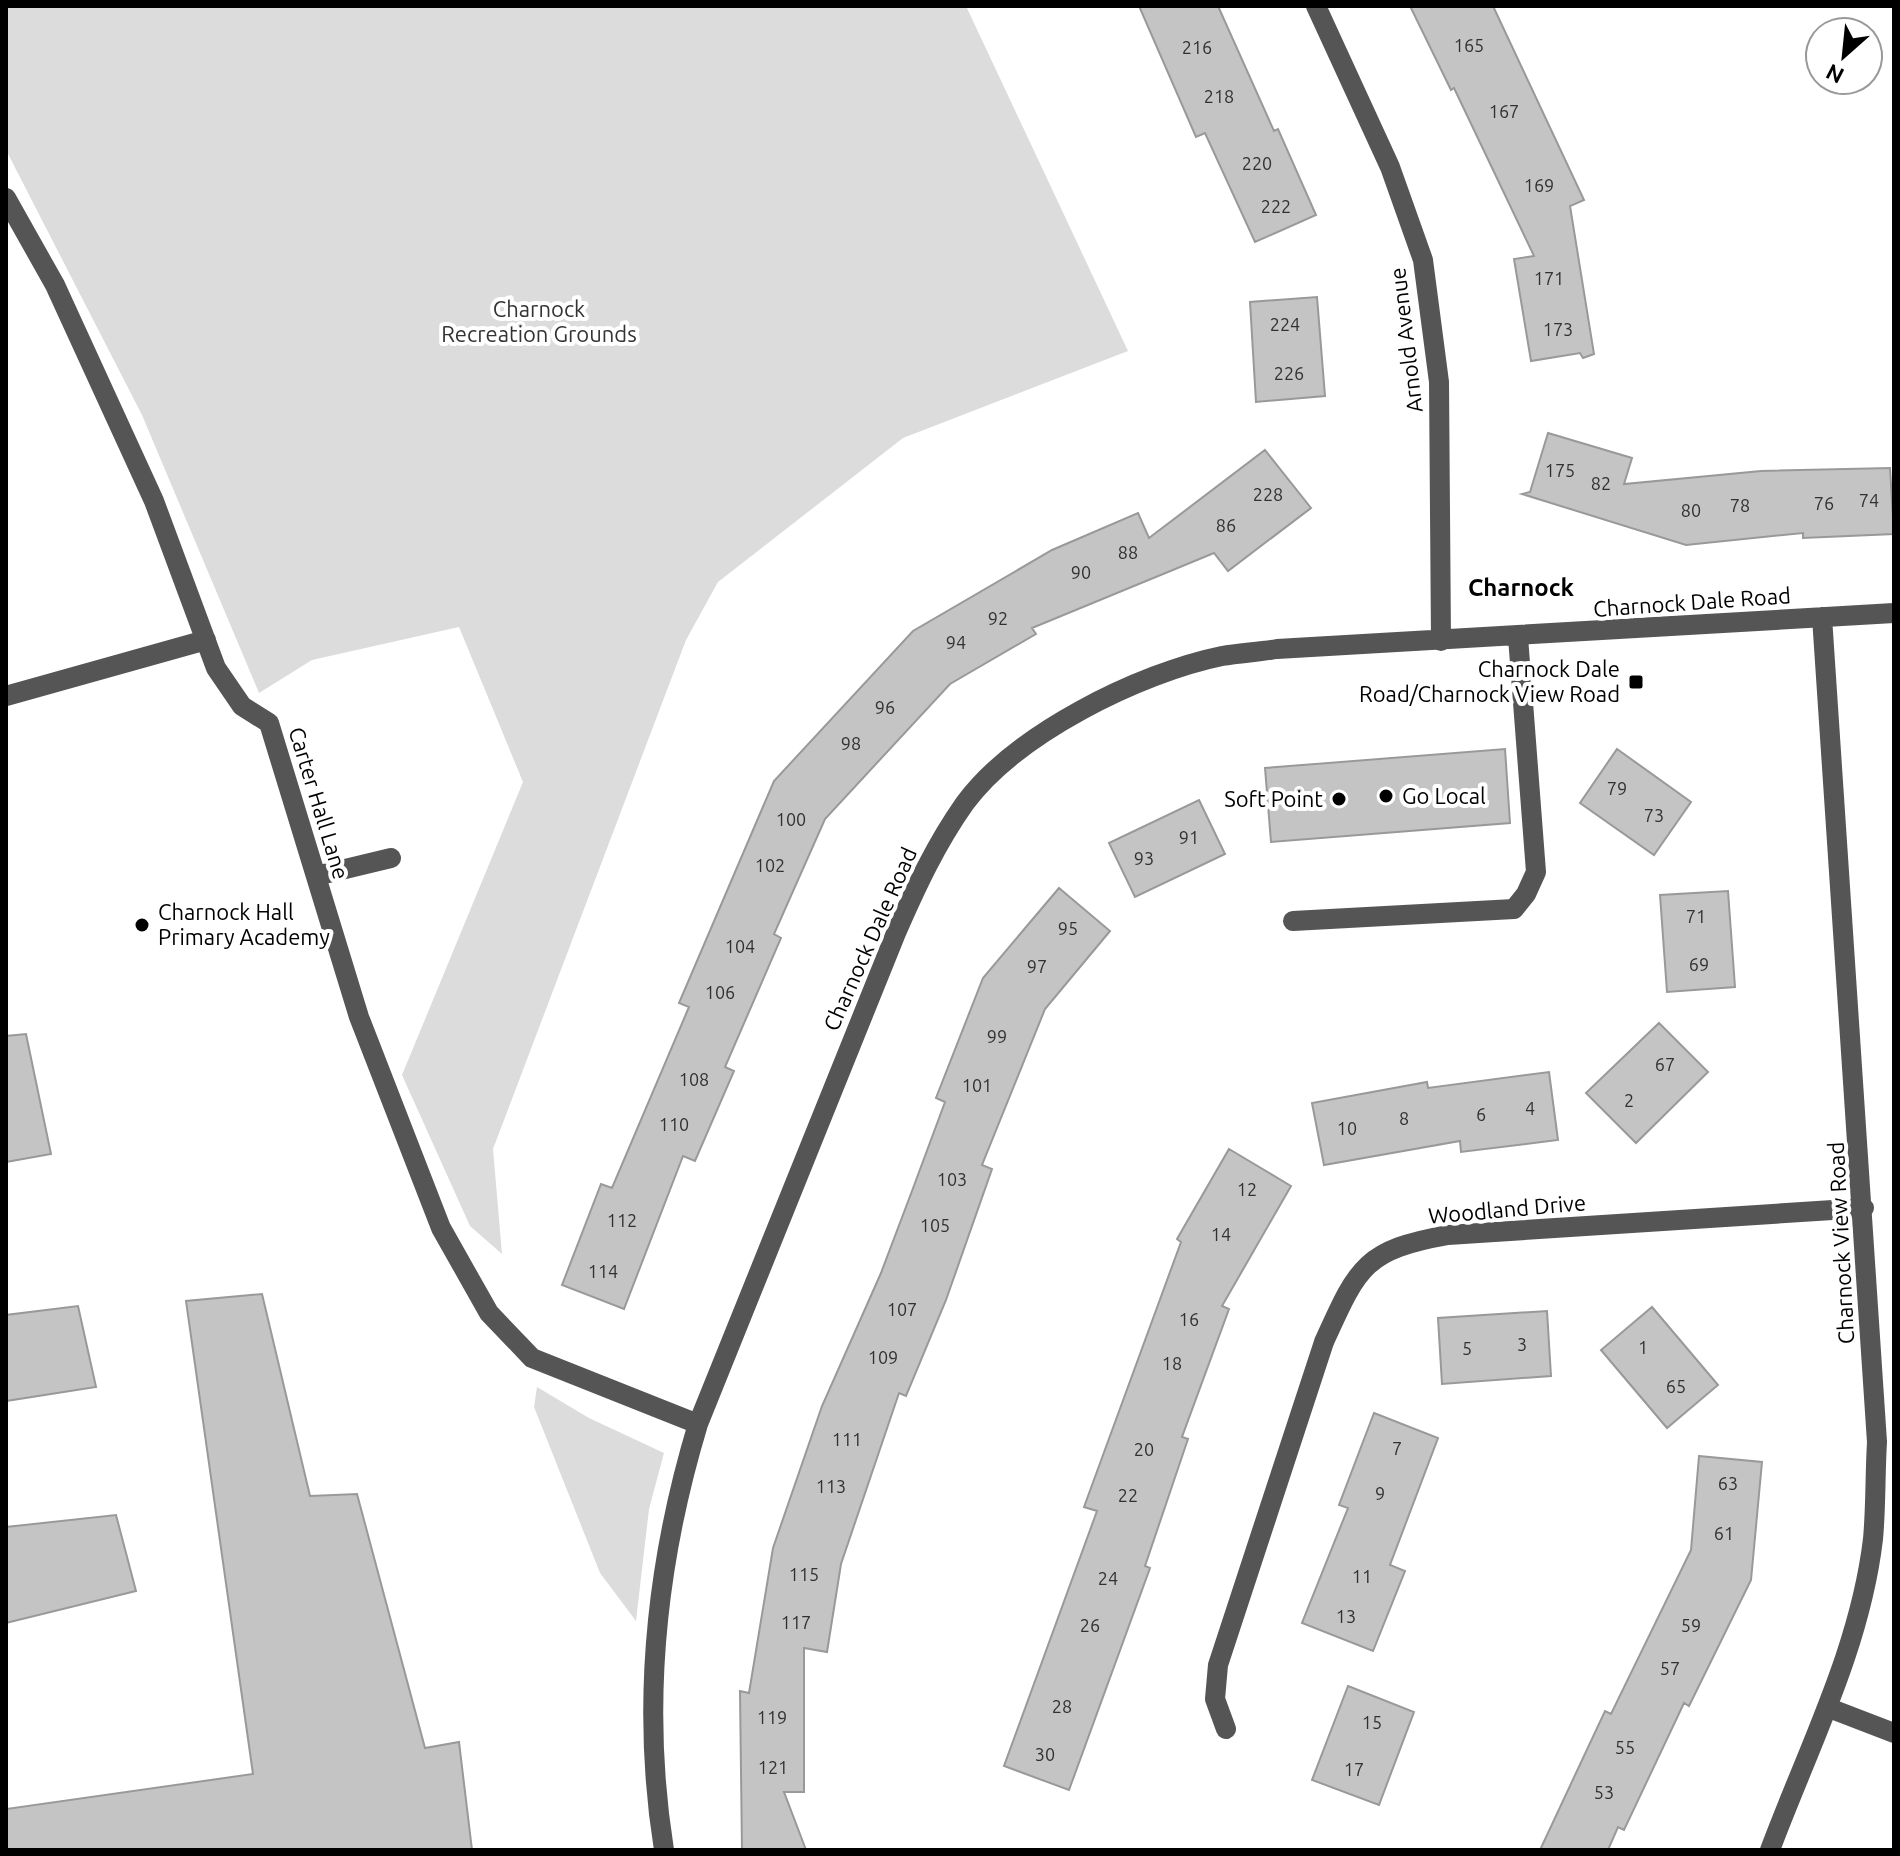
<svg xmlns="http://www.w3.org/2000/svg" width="1900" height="1856" font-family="Ubuntu,sans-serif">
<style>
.green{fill:#dcdcdc}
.building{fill:#c4c4c4;stroke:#999;stroke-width:2}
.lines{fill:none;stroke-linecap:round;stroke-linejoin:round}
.minor{stroke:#555;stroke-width:20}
.poi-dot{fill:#000;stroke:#fff;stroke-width:3}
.labels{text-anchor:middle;stroke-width:8;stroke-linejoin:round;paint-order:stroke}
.number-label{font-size:18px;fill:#313131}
.park-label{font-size:22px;fill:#333;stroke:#fff}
.street-label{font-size:22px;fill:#000;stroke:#fff}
.poi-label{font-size:22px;fill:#000;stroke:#fff;text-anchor:end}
.neighbourhood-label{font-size:24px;font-weight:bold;fill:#000;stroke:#fff}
</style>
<rect width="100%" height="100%" fill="#fff"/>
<!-- green -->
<path class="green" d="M6,6H966L1128,351L903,438L718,582L686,640L493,1149L502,1254L470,1226L402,1075L523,782L459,627L312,660L259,693L142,415L6,150Z
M537,1387L589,1418L664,1453L649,1509L636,1621L600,1573L534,1407Z"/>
<!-- building -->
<path class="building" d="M1139,6H1218L1274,131L1278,129L1316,215L1255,242L1205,133L1196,137Z
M1410,6H1493L1584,200L1570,206L1594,354L1583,358L1580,353L1531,361L1514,259L1534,256L1454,88L1451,90Z
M1317,297L1325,396L1256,402L1250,302Z
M1548,433L1632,458L1624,484L1761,471L1890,468L1894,534L1803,538V533L1686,545L1522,494L1530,492Z
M1265,450L1311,508L1228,571L1214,553L1032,628L1036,634L950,684L825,819L774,934L781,938L725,1067L734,1071L695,1161L683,1156L624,1309L562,1285L601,1184L612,1188L689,1007L679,1003L774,781L913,631L1052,550L1138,513L1149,538Z
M1505,749L1510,823L1271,842L1265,768Z
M1617,749L1691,802L1654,855L1580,803Z
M1199,800L1225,854L1135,897L1109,843Z
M1059,888L1110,931L1045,1009L982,1165L992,1169L946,1300L906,1396L899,1393L841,1564L827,1652L804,1648V1792H784L806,1850H742L740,1691L749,1693L773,1548L822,1406L881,1273L912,1191L945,1102L936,1098L983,978Z
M1728,891L1735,987L1667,992L1660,895Z
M1659,1023L1708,1072L1636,1143L1586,1093Z
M26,1034L51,1154L6,1162V1036Z
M1549,1072L1558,1140L1461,1152L1460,1141L1324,1165L1312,1103L1427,1082L1428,1088Z
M1229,1149L1291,1186L1222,1306L1229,1309L1182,1437L1188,1439L1145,1566L1150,1568L1069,1790L1004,1766L1097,1511L1084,1507L1181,1242L1177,1239Z
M262,1294L310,1496L357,1494L425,1748L459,1742L472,1850H6V1809L253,1774L186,1301Z
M78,1306L96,1387L6,1401V1315Z
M1652,1307L1718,1385L1667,1428L1601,1350Z
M1547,1311L1551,1376L1442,1384L1438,1318Z
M1374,1413L1438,1438L1390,1565L1405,1571L1373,1651L1302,1623L1348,1508L1339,1505Z
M1699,1456L1762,1462L1751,1580L1689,1706L1684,1703L1624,1830L1618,1827L1608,1850H1540L1605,1711L1611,1714L1691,1550Z
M116,1515L136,1591L6,1623V1527Z
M1348,1686L1414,1712L1379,1805L1312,1780Z"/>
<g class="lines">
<!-- minor -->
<path class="minor" d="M1316,6L1390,167L1423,260L1439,382L1441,641
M6,198L55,285L154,501L216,668L242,706L269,723L359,1017L441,1228L489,1313L532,1358L698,1424
M6,696L206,640
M316,876L391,858
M1293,921L1514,909L1526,894L1536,872L1518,637
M1829,1708L1894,1733
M1226,1729L1215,1699L1218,1665L1324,1342C1358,1267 1364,1250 1448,1235L1864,1208
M664,1850C641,1706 656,1563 698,1424L896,933C916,887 936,844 965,803C1016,734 1139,673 1222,656C1240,653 1259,652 1277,649L1894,613
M1770,1850C1808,1748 1860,1649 1873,1539C1876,1507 1875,1474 1877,1442L1822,617"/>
</g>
<!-- markers -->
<g class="poi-dot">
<rect x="1628" y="674" width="16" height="16" rx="4"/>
<circle cx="1386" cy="796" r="8"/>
<circle cx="1339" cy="799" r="8"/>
<circle cx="142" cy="925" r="8"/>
</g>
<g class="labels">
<!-- number labels -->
<g class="number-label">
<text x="1469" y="52">165</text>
<text x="1197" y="54">216</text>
<text x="1219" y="103">218</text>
<text x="1504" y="118">167</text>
<text x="1257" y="170">220</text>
<text x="1539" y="192">169</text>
<text x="1276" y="213">222</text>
<text x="1549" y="285">171</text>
<text x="1285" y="331">224</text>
<text x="1558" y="336">173</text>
<text x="1289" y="380">226</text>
<text x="1560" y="477">175</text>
<text x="1601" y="490">82</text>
<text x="1268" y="501">228</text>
<text x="1869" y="507">74</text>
<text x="1824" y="510">76</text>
<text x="1740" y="512">78</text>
<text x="1691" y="517">80</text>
<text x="1226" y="532">86</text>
<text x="1128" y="559">88</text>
<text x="1081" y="579">90</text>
<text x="998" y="625">92</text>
<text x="956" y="649">94</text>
<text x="885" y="714">96</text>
<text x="851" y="750">98</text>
<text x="1617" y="795">79</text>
<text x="1654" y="822">73</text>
<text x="791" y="826">100</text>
<text x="1189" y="844">91</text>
<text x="1144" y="865">93</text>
<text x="770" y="872">102</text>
<text x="1696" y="923">71</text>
<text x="1068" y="935">95</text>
<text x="740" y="953">104</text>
<text x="1699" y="971">69</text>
<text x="1037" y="973">97</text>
<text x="720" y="999">106</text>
<text x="997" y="1043">99</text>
<text x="1665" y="1071">67</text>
<text x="694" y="1086">108</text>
<text x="977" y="1092">101</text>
<text x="1629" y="1107">2</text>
<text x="1530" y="1115">4</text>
<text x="1481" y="1121">6</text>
<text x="1404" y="1125">8</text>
<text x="674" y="1131">110</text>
<text x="1347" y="1135">10</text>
<text x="952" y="1186">103</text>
<text x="1247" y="1196">12</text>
<text x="622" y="1227">112</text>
<text x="935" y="1232">105</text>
<text x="1221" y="1241">14</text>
<text x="603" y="1278">114</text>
<text x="902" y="1316">107</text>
<text x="1189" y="1326">16</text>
<text x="1522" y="1351">3</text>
<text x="1643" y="1354">1</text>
<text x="1467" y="1355">5</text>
<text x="883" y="1364">109</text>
<text x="1172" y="1370">18</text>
<text x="1676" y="1393">65</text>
<text x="847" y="1446">111</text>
<text x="1397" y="1455">7</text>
<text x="1144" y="1456">20</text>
<text x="1728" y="1490">63</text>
<text x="831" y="1493">113</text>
<text x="1380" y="1500">9</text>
<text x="1128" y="1502">22</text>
<text x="1724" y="1540">61</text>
<text x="804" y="1581">115</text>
<text x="1362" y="1583">11</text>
<text x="1108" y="1585">24</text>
<text x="1346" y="1623">13</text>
<text x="796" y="1629">117</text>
<text x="1090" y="1632">26</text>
<text x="1691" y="1632">59</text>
<text x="1670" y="1675">57</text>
<text x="1062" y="1713">28</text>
<text x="772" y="1724">119</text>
<text x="1372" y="1729">15</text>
<text x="1625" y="1754">55</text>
<text x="1045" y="1761">30</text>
<text x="773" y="1774">121</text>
<text x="1354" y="1776">17</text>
<text x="1604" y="1799">53</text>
</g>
<!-- park labels -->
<g class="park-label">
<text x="539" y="317">Charnock<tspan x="539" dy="25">Recreation Grounds</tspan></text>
</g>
<!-- street labels -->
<g class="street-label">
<text transform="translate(1406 340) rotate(-97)" y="8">Arnold Avenue</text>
<text transform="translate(1692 602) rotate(-4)" y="8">Charnock Dale Road</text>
<text transform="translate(319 803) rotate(73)" y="8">Carter Hall Lane</text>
<text transform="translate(870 939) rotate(-66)" y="8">Charnock Dale Road</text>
<text transform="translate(1507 1209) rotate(-5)" y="8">Woodland Drive</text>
<text transform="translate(1841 1243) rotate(-93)" y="8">Charnock View Road</text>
</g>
<!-- poi labels -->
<g class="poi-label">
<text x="1620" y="677">Charnock Dale<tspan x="1620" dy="25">Road/Charnock View Road</tspan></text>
<text x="1402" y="804" text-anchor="start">Go Local</text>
<text x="1323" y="807">Soft Point</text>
<text x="158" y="920" text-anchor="start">Charnock Hall<tspan x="158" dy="25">Primary Academy</tspan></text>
</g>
<!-- neighbourhood labels -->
<g class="neighbourhood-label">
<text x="1521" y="596">Charnock</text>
</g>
</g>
<!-- border -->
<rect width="1900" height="1856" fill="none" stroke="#000000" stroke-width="16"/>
<!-- north arrow -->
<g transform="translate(1844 56) rotate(207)"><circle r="38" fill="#ffffff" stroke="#999999" stroke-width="2"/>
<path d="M0-6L14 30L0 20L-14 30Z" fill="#000000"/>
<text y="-12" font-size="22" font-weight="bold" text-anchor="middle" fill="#000000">N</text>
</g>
</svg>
